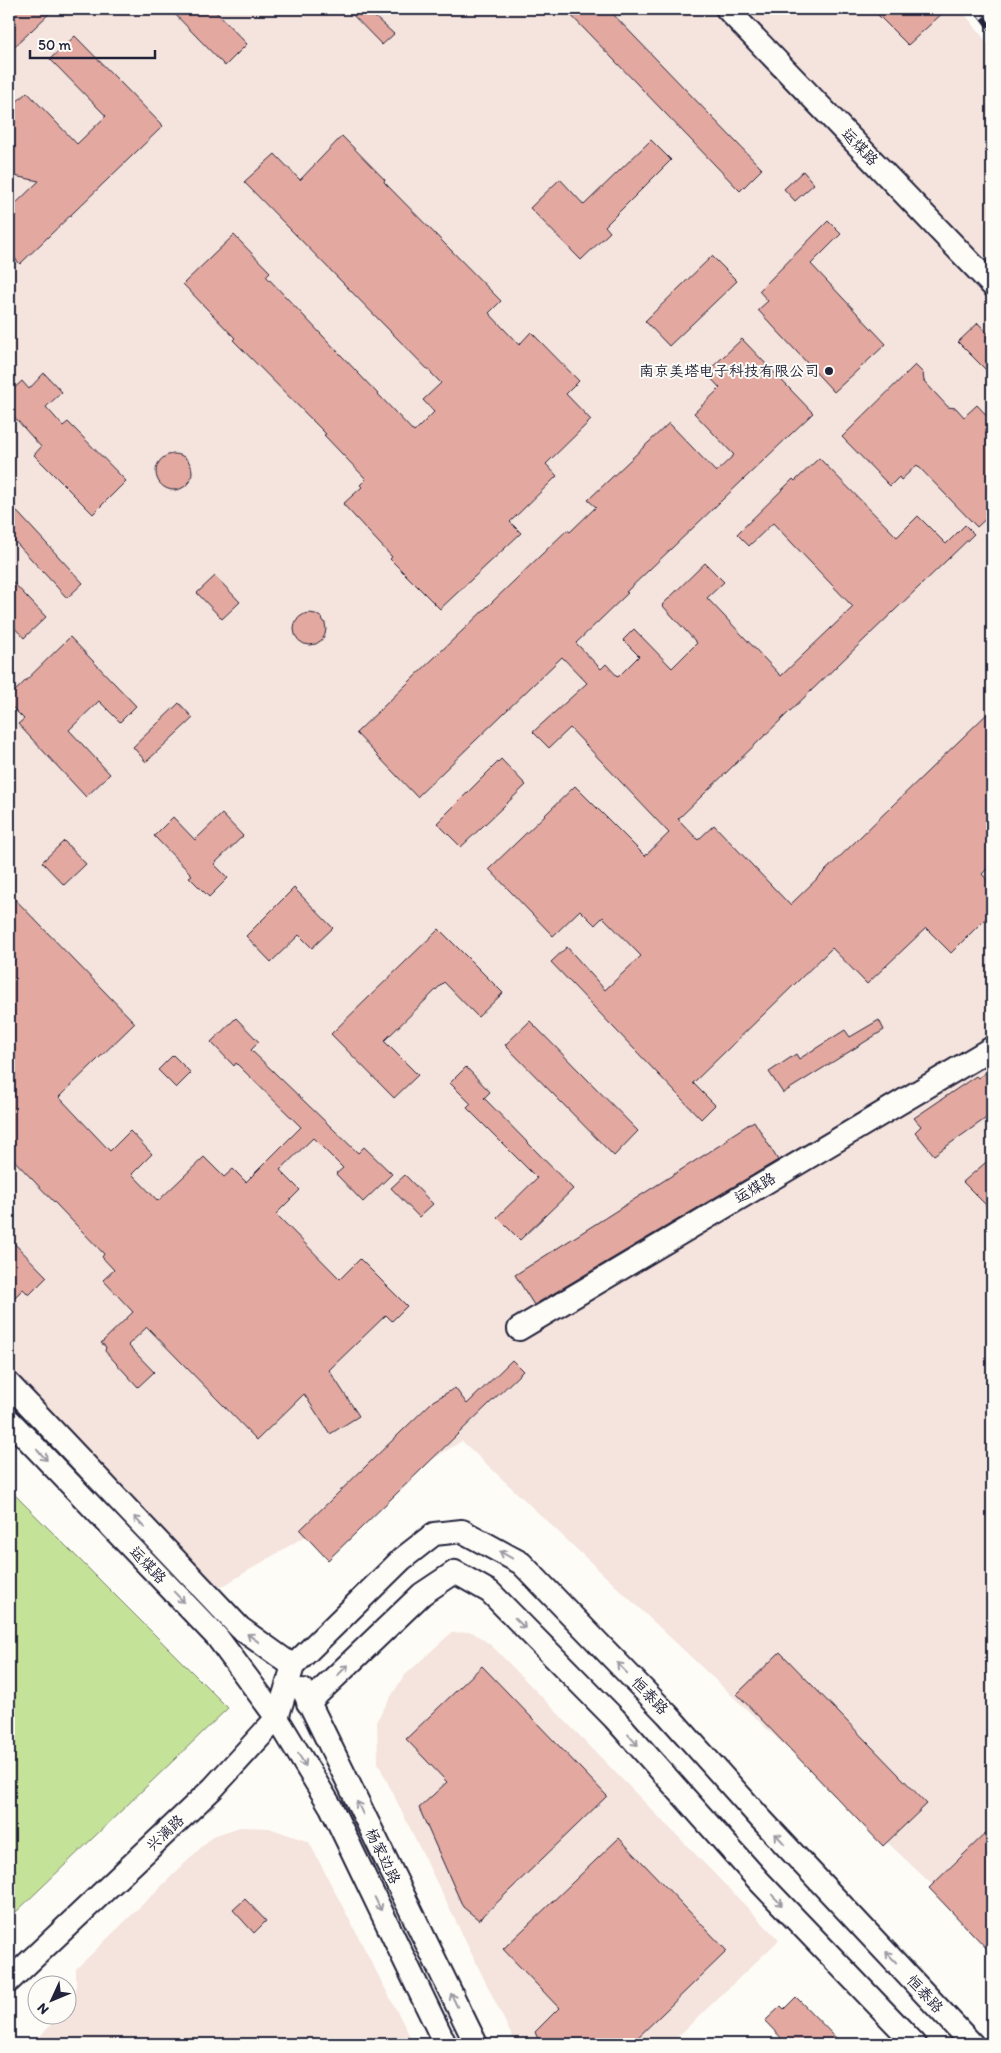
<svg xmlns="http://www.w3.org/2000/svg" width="1001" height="2053" font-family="Itim,'LXGW WenKai TC',sans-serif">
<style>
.built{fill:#f5e3dd}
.green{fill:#c5e299;stroke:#74826a}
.building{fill:#e3a9a0;stroke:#22223b}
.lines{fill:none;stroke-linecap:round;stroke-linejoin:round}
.minor-casing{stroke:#22223b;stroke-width:26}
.minor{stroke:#fdfcf7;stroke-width:22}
.rail-casing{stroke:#22223b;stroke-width:5.5}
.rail{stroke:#fdfcf7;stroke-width:4;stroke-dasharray:11;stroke-linecap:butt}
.oneway{stroke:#9a9aa2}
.poi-dot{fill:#22223b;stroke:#fdfcf7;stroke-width:2}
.labels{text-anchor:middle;stroke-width:4;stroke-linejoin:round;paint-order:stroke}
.street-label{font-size:15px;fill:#22223b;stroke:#fdfcf7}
.poi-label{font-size:15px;fill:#22223b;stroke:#fdfcf7;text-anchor:end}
</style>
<rect width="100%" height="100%" fill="#fdfcf7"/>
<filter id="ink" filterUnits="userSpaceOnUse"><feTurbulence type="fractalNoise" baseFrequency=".02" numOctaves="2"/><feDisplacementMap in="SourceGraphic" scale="10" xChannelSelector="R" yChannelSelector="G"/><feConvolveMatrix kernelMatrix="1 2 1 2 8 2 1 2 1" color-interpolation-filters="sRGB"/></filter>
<g filter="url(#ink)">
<!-- built -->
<path class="built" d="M9,9H961L992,49V1911L976,1926L462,1441L218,1589L9,1400Z
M472,1632L491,1645L779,1940L670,2044H516L378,1763L377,1720L403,1677L451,1633Z
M240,1827L269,1828L309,1842L414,2044H32L60,2016H68V2007L76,1998V1969L213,1836Z"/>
<!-- green -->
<path class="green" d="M9,1489L228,1708L15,1913L9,1912Z"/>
<!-- building -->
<path class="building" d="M9,9H54L9,52Z
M170,9H213L247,44L225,66Z
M347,9H366L394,34L382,45Z
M565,9H608L762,169L740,191Z
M872,9H947L908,45Z
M75,36L163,126L20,264L9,252V210L39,181L9,175V109L27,92L77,144L106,116L50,59Z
M342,136L385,180L384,182L501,301L489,313L519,345L531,332L579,381L566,394L591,420L546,464L557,476L510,522L521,533L440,609L390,559L392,557L343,504L362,487L360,485L366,479L324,435L326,434L233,340L235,338L183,284L234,235L270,272L266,276L414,432L434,412L423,400L441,383L244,182L275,154L300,180Z
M651,140L671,160L605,226L610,232L581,260L530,208L560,179L584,205Z
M803,171L814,184L795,201L784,189Z
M828,221L841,234L811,264L886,344L834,392L758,310L768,301L759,291Z
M712,256L737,281L669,346L645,321Z
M978,323L992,338V376L958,342Z
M742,339L813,413L626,592L628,593L576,643L601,669L606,664L618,677L639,656L623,640L634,629L672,668L697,643L662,605L705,563L724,582L707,598L781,676L853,607L773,523L749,546L737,534L793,479L795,481L819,458L897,537L918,516L946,544L965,525L974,534L678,819L698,840L714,825L790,905L992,709V864L982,874L992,885V912L951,953L926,928L867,984L832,948L693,1083L715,1105L701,1119L551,962L567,947L605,990L641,956L603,917L595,925L580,910L553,936L489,869L575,786L645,856L669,833L570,728L549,748L533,732L587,683L562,657L417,797L356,733L567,530L570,532L596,507L588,500L669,423L716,472L734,455L694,413L720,388L706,373Z
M915,365L923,373L924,381L948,407L956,408L964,417L977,405L992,421V513L977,527L917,465L901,480L899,477L890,486L842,437Z
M44,373L62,392L46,407L63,426L68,422L126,481L93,514L34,455L41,447L9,411V393L22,381L29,389Z
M156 472a18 18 0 1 1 36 0a18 18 0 1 1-36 0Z
M9,503L83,583L67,598L9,535Z
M215,576L240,602L222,619L197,593Z
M9,578L46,617L24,638L9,622Z
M294 629a16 16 0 1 1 32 0a16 16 0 1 1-32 0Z
M70,637L136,706L120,722L99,701L69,730L110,774L86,797L18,724L24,719L9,704V697Z
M179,703L193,718L146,762L133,747Z
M501,759L526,785L461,847L437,823Z
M222,814L243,836L214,864L228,878L209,897L189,877L192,875L154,836L173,817L195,840Z
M64,841L86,864L64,885L42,862Z
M294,888L333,928L312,948L299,935L271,962L246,936Z
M9,893L135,1023L59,1097L110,1151L130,1131L152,1154L132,1174L158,1201L204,1157L224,1177L233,1169L246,1182L301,1127L236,1063L234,1066L211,1042L236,1018L259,1042L251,1050L358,1153L364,1147L392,1174L363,1202L336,1174L343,1168L313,1138L280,1170L300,1190L276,1214L340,1279L360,1259L407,1306L392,1321L386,1315L329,1370L359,1416L330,1434L304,1394L257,1440L147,1327L128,1345L154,1372L138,1387L105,1351L106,1347L101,1343L133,1312L103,1280L114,1270L102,1257L104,1254L9,1155Z
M439,929L503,993L478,1017L444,982L384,1041L418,1075L394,1098L331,1034Z
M879,1020L884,1030L783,1093L769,1072L796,1054L799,1059L845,1030L850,1037Z
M530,1021L638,1131L614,1156L505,1045Z
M173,1055L191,1073L176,1088L158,1070Z
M466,1067L490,1092L484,1098L573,1189L520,1240L497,1217L537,1178L467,1108L471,1104L450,1083Z
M992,1068V1114L934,1155L915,1132L921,1126L914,1118L976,1076L978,1078Z
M754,1121L778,1160L534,1305L515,1275L728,1140L727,1138Z
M992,1157V1211L963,1182Z
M405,1175L433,1204L419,1217L391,1188Z
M9,1238L47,1277L29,1295L23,1289L9,1303Z
M512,1360L523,1371L328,1560L300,1530L433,1401L455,1388L467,1404Z
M780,1652L927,1804L883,1846L737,1694Z
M482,1666L607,1796L479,1920L463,1907L419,1808L447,1782L406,1739Z
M992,1827V1954L929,1888Z
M619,1838L727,1951L631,2044H540L535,2032L559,2008L503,1949Z
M245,1899L266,1921L254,1933L233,1910Z
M796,1997L842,2044H787L765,2021L781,2006L784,2009Z"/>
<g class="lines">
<!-- minor casing -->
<g class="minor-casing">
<path id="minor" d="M727,9L992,285
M519,1329L992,1048
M9,1384L240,1628L293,1666
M9,1420L217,1637L277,1718L331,1807L445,2044
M303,1690L476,2044
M308,1703L422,1594L455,1572L490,1592L614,1718L759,1881L915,2044
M9,1981L213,1788L277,1718L293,1666L402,1559L434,1534L462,1531L521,1563L667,1714L760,1818L972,2044"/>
</g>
<!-- minor -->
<use href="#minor" class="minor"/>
<!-- rail casing -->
<g class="rail-casing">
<path id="rail" d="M976,9L992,30"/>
</g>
<!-- rail -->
<use href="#rail" class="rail"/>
</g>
<!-- one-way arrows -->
<defs><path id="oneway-shaft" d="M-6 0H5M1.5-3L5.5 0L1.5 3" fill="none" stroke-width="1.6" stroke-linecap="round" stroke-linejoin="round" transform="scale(1.25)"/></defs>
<g class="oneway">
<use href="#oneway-shaft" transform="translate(42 1455) rotate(46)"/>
<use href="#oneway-shaft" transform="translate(139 1522) rotate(-133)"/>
<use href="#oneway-shaft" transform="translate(506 1555) rotate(-151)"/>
<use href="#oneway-shaft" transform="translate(179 1597) rotate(46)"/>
<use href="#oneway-shaft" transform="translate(520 1623) rotate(45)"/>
<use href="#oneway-shaft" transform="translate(253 1638) rotate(-144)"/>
<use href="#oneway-shaft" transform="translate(622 1668) rotate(-134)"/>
<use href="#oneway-shaft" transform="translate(343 1670) rotate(-44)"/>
<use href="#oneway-shaft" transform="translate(633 1740) rotate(48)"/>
<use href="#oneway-shaft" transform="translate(302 1760) rotate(59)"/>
<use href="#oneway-shaft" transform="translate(360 1808) rotate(-116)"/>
<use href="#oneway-shaft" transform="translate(780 1839) rotate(-133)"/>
<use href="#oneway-shaft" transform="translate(777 1900) rotate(46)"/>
<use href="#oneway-shaft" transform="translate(378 1904) rotate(64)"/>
<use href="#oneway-shaft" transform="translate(891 1957) rotate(-133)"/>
<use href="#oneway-shaft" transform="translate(454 2000) rotate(-116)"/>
</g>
</g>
<!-- markers -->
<circle class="poi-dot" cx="829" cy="371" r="5"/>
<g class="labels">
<!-- street labels -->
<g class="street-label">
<text transform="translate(860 147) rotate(46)" y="5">运煤路</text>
<text transform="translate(755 1188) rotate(-31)" y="5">运煤路</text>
<text transform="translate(148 1565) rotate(46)" y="5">运煤路</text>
<text transform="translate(650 1696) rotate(46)" y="5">恒泰路</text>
<text transform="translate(165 1833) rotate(-43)" y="5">兴漓路</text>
<text transform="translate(383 1856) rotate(64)" y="5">杨家边路</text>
<text transform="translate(925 1994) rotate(47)" y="5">恒泰路</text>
</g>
<!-- poi labels -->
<g class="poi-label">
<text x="819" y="376">南京美塔电子科技有限公司</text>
</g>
</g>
<!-- margin -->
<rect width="1001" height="2053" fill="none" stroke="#fdfcf7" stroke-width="30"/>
<rect x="15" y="15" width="971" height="2023" fill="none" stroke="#22223b" stroke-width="2" filter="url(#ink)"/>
<!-- north arrow -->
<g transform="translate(52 2000) rotate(226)"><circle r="24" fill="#fdfcf7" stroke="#a5a5ac"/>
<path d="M0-4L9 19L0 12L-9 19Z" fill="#22223b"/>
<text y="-8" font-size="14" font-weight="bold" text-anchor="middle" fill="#22223b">N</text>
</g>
<!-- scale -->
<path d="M30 50v8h125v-8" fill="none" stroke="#22223b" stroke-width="2.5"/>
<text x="38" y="50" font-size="15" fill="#22223b" stroke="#fdfcf7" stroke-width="4" paint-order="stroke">50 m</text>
</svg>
